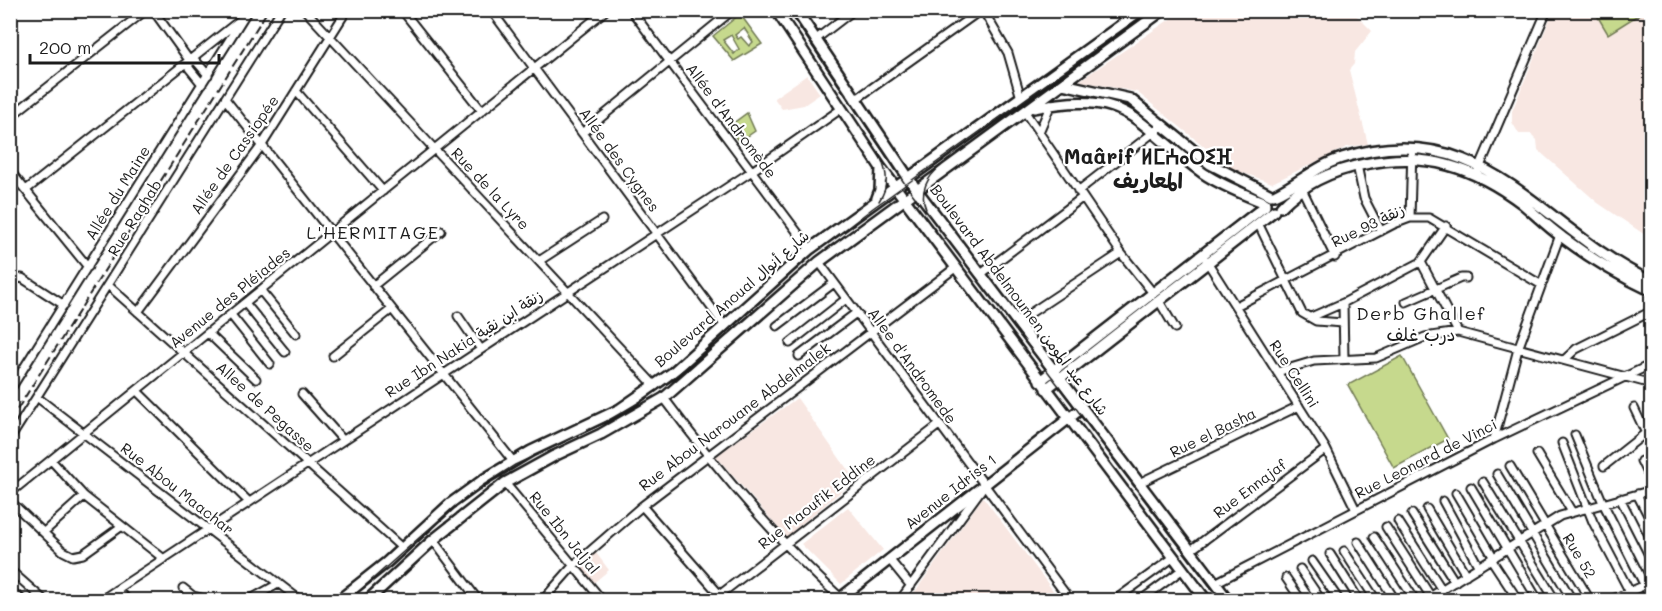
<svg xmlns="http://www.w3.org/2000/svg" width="1662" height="611" font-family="Mali,'Playpen Sans Arabic','Noto Sans Tifinagh',sans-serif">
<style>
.built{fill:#f8e7e2}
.green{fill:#c6d98d;stroke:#717a54;stroke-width:1.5;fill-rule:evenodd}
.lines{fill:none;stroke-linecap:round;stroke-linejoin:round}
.street-casing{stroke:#1c1c1c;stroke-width:11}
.secondary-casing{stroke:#1c1c1c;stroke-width:14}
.street{stroke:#fff;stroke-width:7}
.secondary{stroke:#fff;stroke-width:9}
.tram{stroke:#1c1c1c;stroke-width:1.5}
.rail{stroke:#1c1c1c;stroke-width:2;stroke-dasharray:9 4.5;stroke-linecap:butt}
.labels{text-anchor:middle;stroke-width:4.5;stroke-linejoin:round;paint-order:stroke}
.street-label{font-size:15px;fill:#1c1c1c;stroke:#fff}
.quarter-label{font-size:18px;letter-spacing:1.5px;fill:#1c1c1c;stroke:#fff}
.district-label{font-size:21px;font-weight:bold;fill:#1c1c1c;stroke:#fff}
</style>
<rect width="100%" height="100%" fill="#fff"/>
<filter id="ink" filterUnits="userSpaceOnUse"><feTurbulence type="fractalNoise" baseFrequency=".0167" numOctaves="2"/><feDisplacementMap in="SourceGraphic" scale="12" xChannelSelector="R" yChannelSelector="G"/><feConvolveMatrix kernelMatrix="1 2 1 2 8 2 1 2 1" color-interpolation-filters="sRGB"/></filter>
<g filter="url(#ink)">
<!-- built -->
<path class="built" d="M1560,10L1651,11V239L1598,203L1538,150L1537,140L1531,134H1519L1512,122V111L1552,14Z
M1182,11H1352L1372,31L1355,52L1354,64L1349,70L1368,144L1347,147L1272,183L1232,169L1137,92L1079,81Z
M807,75L820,94L804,105L782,109L774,98Z
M797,398L855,480L786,537L716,456Z
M983,497L1060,600H909Z
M848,507L883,550L841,584L801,544Z
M593,549L609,570L591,585L574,566Z"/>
<!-- green -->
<path class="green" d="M1646,10L1608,34L1595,12L1597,10Z
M740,14L762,44L734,61L713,36ZM744,28L753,42L749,46L741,37L738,39L735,35ZM731,35L739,49L734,54L723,40Z
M747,113L755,131L739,142L728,127Z
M1402,356L1448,439L1394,468L1348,385Z"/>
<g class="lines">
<!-- street casing -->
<g class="street-casing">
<path id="street" d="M153,10L189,60V68L202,84
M305,10L655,386
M402,10L482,111
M491,10L725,326
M631,10L810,249
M983,10L1008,53L1021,98
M815,40L854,10
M189,60L196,61L208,75
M296,91L383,191
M226,100L512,460
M855,100L981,10
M1025,112L1121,253L1153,293
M10,117L146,10
M1039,132L1051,104
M582,133L733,10
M1357,165L1364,198L1381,231
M10,171L88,267
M1478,171L1547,10
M1302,189L1335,257
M26,190L240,20
M1078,191L1163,125
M1410,218L1412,148
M1258,223L1302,313L1316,321L1343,323
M1206,260L1326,449L1356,510
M539,261L602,220
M819,262L1070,600
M1421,262L1458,332
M981,274L1083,197
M10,280L22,278L64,305
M109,286L402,548
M373,286L441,231
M261,291L296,334
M1159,301L1175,328
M1406,302L1461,278H1466
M245,303L285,352
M1343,303L1344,359
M1236,306L1394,224L1410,218H1429L1540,284
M138,312L262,145L347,10
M231,315L270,364
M458,316L480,348
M1311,317L1343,303L1421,262L1446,226
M1017,322L1121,253
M777,326L834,283
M208,333L256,379
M790,343L846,299
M333,356L392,309
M799,356L856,313
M1564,360L1576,349L1652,311
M1277,372L1314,361L1376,358L1425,337L1458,332L1652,384
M10,390L248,10
M137,391L249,502
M302,394L342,439
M38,398L300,600
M664,398C718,471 775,539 843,600
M1634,408L1652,446
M1575,435L1603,503L1652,600
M10,439L281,10
M1494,439L1518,349L1560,235
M1562,443L1593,522L1634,600
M1537,454L1572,512
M51,460L84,496L164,559
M1641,461L1652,484
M1510,466L1590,600
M1604,466L1652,428
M1497,474L1572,600
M1483,482L1555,600
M505,483L602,600
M1139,483L1299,406
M1471,487L1538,600
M10,493L606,10
M1456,493L1494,558
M1637,494L1652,523
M1620,498L1652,561
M10,501L63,551L73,556L83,554L122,526
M1443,501L1479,567
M642,506L720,595
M1427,509L1466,575
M1412,514L1455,582
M1398,521L1442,590
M1386,527L1431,597
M44,532L84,496
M1374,537L1415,600
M433,540L478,600
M1358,542L1395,600
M1191,550L1326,449
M1344,551L1376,600
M1330,554L1359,600
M889,559L911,586
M1491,559L1518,600
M1312,561L1339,600
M1300,569L1321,600
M10,570L44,600
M1286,578L1301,600
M1215,583L1494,439L1652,364
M183,588L193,596L209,600
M116,590L128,600
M101,600L752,171L841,109
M249,600L278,584
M543,600L573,566L642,506L955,268
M713,600L939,425
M900,600L981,490
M1115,600L1174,557
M1141,600L1183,569
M1425,600L1560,516L1652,490
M1611,600L1652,582"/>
</g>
<!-- secondary casing -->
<g class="secondary-casing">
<path id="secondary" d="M776,10L881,168L1206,600
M796,10L916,189L1228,600
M1063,84L1130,99L1210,164L1271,195
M1034,108C1132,88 1134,124 1203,173C1222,186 1244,194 1265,203
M1274,195C1298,184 1318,165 1342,158C1484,113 1541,230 1652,282
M877,198L880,190L881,168
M1281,207C1303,184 1334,170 1365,164C1426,151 1474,167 1523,204C1536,215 1548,227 1562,237C1590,258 1620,276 1652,291
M1040,381L1265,206
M1046,389L1274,211
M10,592L20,600
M339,600L387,562L450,504L486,478L531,451L620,409L672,373L810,249L1142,10
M368,600L433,540L505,483L554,456L601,434L664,398L819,262L1163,10
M838,600L1082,408"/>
</g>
<!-- street -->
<use href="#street" class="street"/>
<!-- secondary -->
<use href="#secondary" class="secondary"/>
<!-- tram -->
<path class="tram" d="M788,10L905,184L1222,600
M879,201C890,185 887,172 880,156
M926,209C919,192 927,177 941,166
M349,600L455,506L482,486L515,465L604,423L650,396L692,363L803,262L873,208L1150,10"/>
<!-- rail -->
<path class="rail" d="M10,421L268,10"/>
</g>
</g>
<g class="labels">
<!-- street labels -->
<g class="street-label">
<text transform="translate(731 121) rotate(53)" y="5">Allée d'Andromède</text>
<text transform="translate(235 155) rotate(-55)" y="5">Allée de Cassiopée</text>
<text transform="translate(619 160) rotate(54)" y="5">Allée des Cygnes</text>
<text transform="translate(490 189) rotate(47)" y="5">Rue de la Lyre</text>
<text transform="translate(118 193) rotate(-58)" y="5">Allée du Maine</text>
<text transform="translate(135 218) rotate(-58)" y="5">Rue Raghab</text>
<text transform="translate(1368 226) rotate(-26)" y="5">Rue 93 زنقة</text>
<text transform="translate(230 298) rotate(-39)" y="5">Avenue des Pléiades</text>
<text transform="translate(732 299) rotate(-41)" y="5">Boulevard Anoual شارع أنوال</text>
<text transform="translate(1019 300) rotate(53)" y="5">Boulevard Abdelmoumen شارع عبد المومن</text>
<text transform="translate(464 344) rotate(-33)" y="5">Rue Ibn Nakia زنقة ابن نقية</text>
<text transform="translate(912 366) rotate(54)" y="5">Allee d'Andromede</text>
<text transform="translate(1294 374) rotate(57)" y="5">Rue Cellini</text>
<text transform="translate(265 407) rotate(42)" y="5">Allee de Pegasse</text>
<text transform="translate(735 417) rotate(-37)" y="5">Rue Abou Narouane Abdelmalek</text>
<text transform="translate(1213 433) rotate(-26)" y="5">Rue el Basha</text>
<text transform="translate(1426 459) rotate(-27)" y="5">Rue Leonard de Vinci</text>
<text transform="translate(177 489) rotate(38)" y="5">Rue Abou Maachar</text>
<text transform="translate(1250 489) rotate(-37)" y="5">Rue Ennajaf</text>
<text transform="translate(951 492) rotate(-38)" y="5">Avenue Idriss 1</text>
<text transform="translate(817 502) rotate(-38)" y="5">Rue Maoufik Eddine</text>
<text transform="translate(564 533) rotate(51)" y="5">Rue Ibn Jaljal</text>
<text transform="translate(1579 556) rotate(59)" y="5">Rue 52</text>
</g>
<!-- quarter labels -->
<g class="quarter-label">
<text x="373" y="239">L'HERMITAGE</text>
<text x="1421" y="320">Derb Ghallef<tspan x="1421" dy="21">درب غلف</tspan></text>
</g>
<!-- district labels -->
<g class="district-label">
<text x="1148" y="164">Maârif ⵍⵎⵄⴰⵔⵉⴼ<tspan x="1148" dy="24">المعاريف</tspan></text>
</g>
</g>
<!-- margin -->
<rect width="1662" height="611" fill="none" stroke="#fff" stroke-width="36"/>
<rect x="18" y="18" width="1626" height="575" fill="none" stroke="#1c1c1c" stroke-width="2" filter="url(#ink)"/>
<!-- scale -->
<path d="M30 54v9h189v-9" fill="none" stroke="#1c1c1c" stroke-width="3"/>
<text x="39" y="54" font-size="18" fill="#1c1c1c" stroke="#ffffff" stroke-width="4.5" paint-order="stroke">200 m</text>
</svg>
